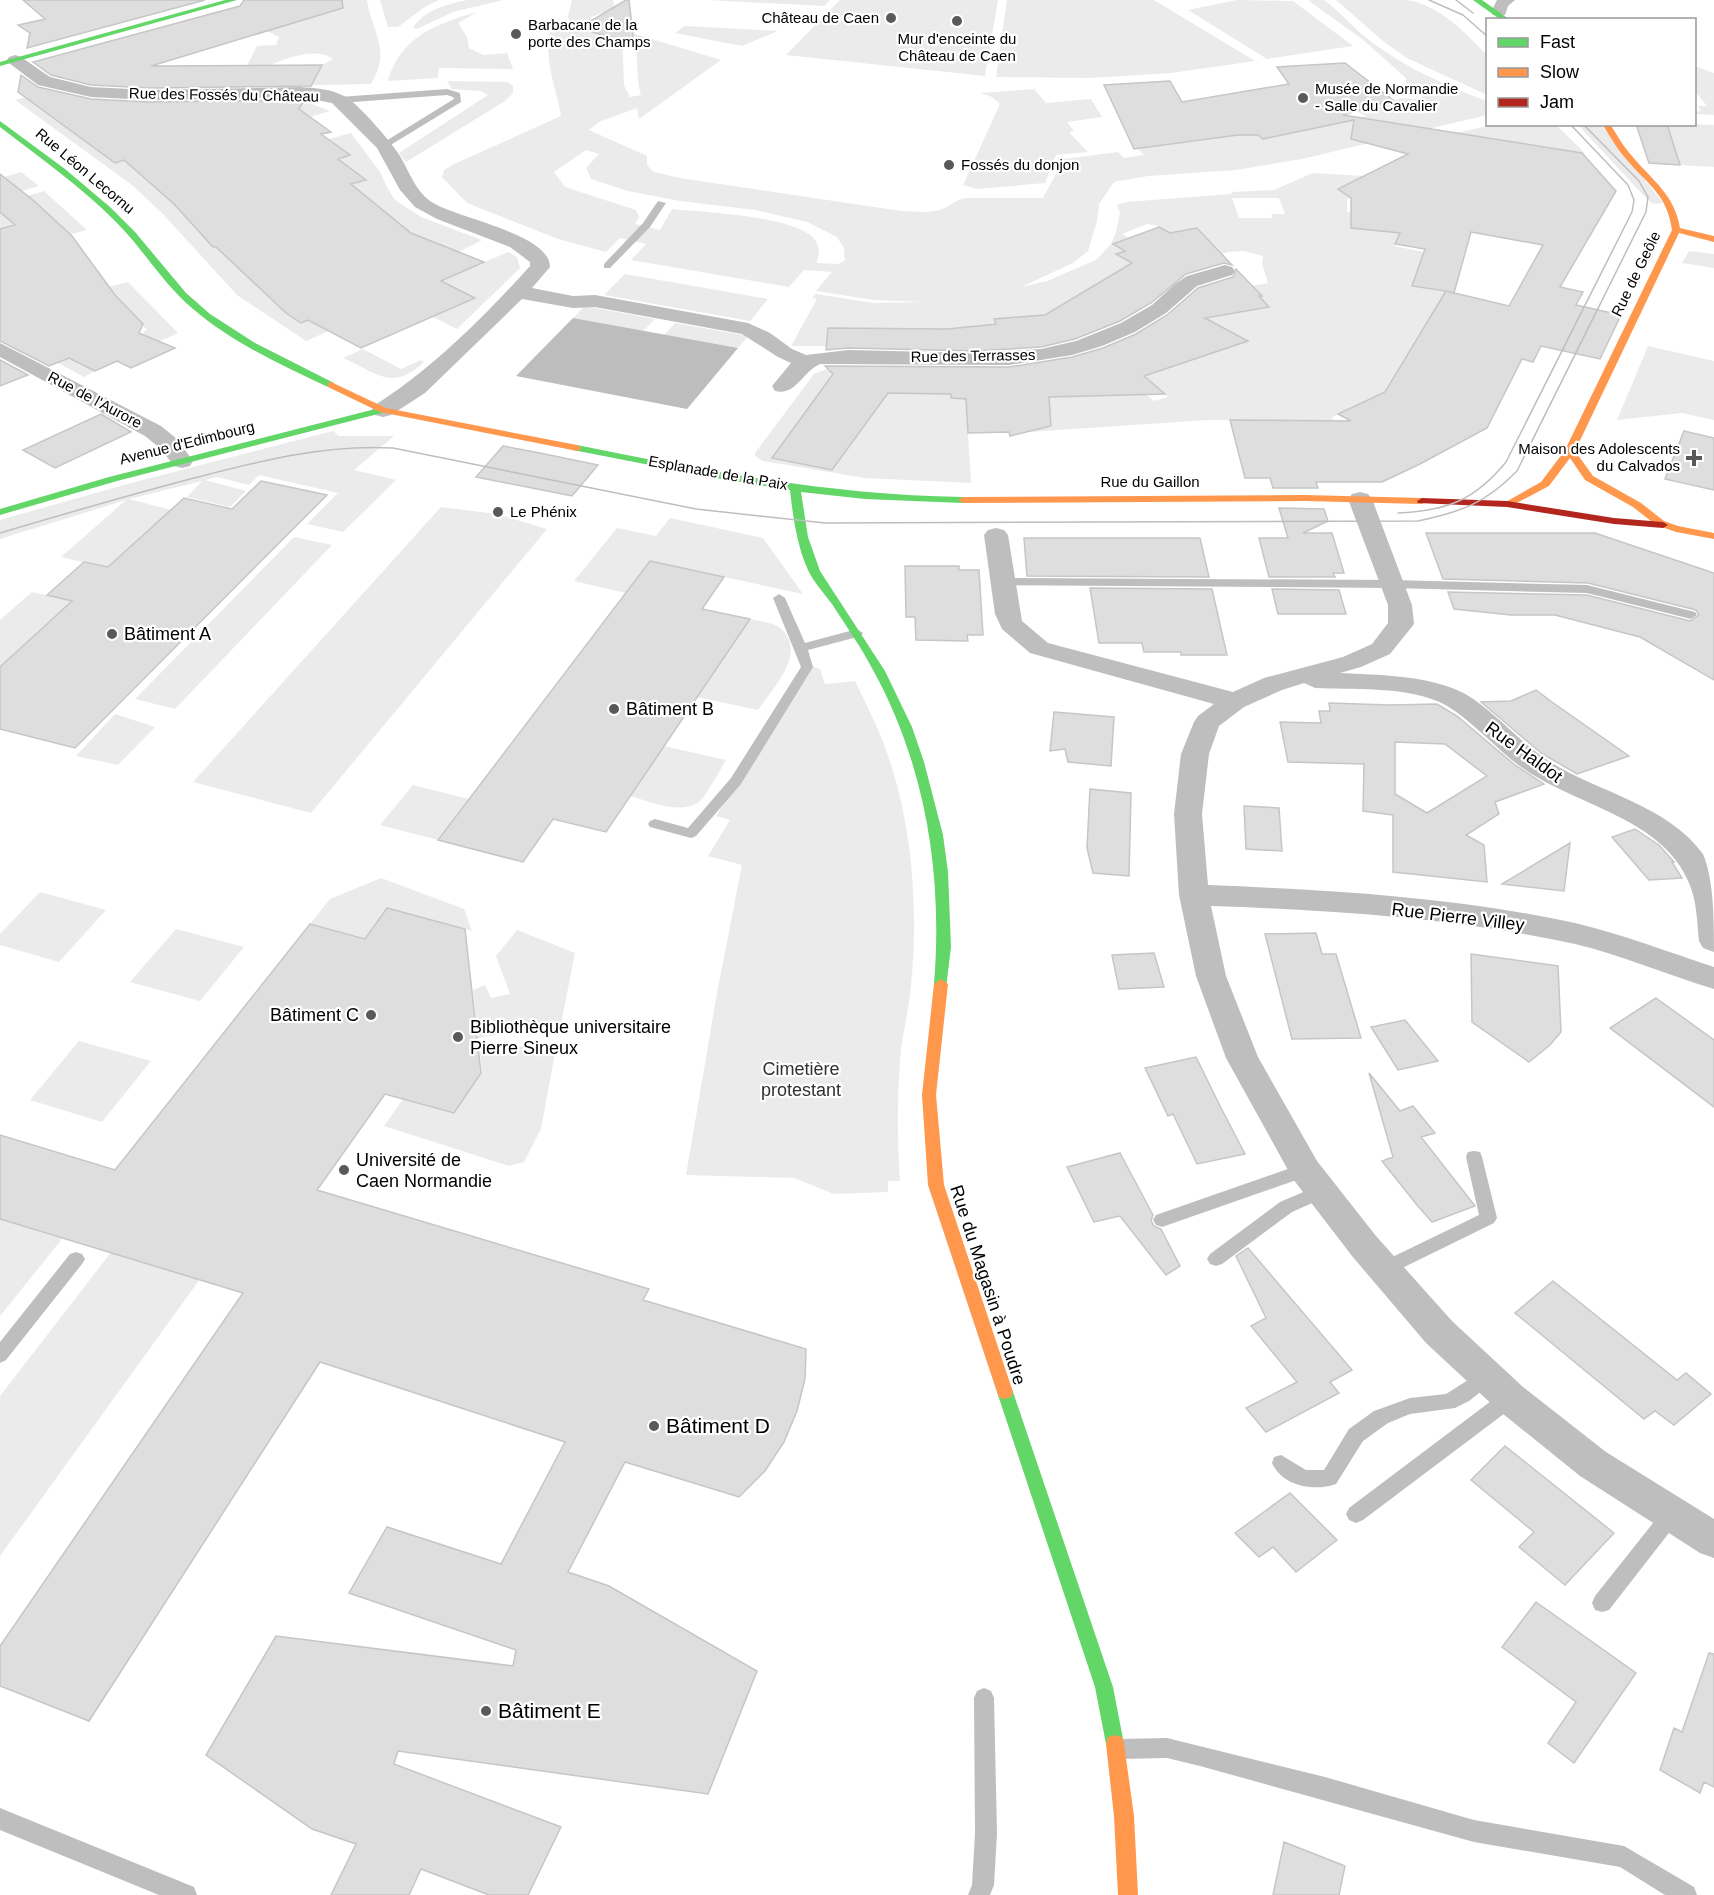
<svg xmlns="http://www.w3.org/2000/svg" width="1714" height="1895" font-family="Helvetica,sans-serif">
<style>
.green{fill:#ebebeb;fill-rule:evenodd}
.water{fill:#bdbdbd}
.building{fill:#dedede;stroke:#c6c6c6;stroke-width:1.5;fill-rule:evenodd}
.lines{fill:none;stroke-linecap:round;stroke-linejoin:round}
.lane{fill:#bebebe;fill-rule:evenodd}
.street{fill:#bebebe;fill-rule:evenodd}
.fast{fill:#63d668;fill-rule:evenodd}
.slow{fill:#ff974d;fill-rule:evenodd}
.jam{fill:#b3261e;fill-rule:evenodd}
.tram{stroke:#bebebe;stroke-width:1.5}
.poi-dot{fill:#595959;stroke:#fff;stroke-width:2}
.labels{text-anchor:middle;stroke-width:4.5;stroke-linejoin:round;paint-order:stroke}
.far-poi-label{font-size:15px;fill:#000;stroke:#fff;text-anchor:start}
.far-street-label{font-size:15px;fill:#000;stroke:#fff}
.poi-label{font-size:18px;fill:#000;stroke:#fff;text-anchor:start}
.street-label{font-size:18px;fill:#000;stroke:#fff}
.park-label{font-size:18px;fill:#313131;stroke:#fff}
.near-poi-label{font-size:21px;fill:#000;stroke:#fff;text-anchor:start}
</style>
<rect width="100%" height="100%" fill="#fff"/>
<!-- green -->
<path class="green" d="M306,0H367C372,34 392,50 371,84L275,86L279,79H315L322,65L333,59C311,42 261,69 240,79L257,46L276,45L279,37L267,31Z
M380,0H439L426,6L398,27H388Z
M467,0H503L453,12L417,29L413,28C423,10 449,4 467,0Z
M572,0H613L615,12L602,13L591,17L590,22L570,23L568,16Z
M708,0H830L824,6Z
M840,0H998L985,76L786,55Z
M1007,0H1154L1255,61L1171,73L1090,78L996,77Z
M1237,0L1293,1L1353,46L1267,59L1188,10Z
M1311,0H1324C1341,12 1353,28 1369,40C1404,67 1446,86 1487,101V115L1302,159L1236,170L1148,176L1114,182L1099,204L1097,221L1088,251L1073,263L1021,287L1047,281L1096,260L1111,244L1116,232L1120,213L1117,205L1126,202L1231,194L1232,192L1274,190L1313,173L1364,176L1405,221L1394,246L1424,252L1412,286L1446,291L1418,336L1443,343L1433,360L1407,354L1385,392L1332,417L1334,421L1208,420L1029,432L1028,418L967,420L971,483L865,478L763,461L755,456V453L814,374L827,369L843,383L997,370L1111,351L1205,298L1239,312L1268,307L1252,286L1268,283L1262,264L1263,256L1244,251L1228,252L1048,315L966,327L965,329L828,328L826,346H791L817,299L812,298L816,294L873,303L921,302L874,300L816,291L832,272L804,270L789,287L631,260L646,244L620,238L606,252L558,239L467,203L442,177L444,170L454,164L561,116C556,87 544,62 550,32L587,29L602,35L622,34L624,85L630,97L641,95C635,75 640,51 632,33L721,60L639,119L637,108L599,122L589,130L647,156V165L654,172L680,178L901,211C914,211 930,214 942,209C951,206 955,200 965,198H1043L1064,159L1118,152L1124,158L1144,155L1138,149L1254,133L1263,139L1366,116L1356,111L1402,98L1414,99L1423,97V92L1416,86L1406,85V78L1362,39L1309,1ZM586,150L599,154L586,168L591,179L628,191L680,201L755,210L807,222L837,237L844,248L845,260L839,264L817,263C818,255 821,248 815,240C798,216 702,212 672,209L660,230L635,224L639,217L636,210L565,187L554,172ZM1355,193L1364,224L1361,229L1352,228L1351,212H1347V199H1351ZM1232,198H1279L1285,214H1271L1273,218H1239ZM1147,224L1154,225L1173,235L1140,268L1117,255L1125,251L1113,243L1128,238L1122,234ZM1144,376L1168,397L1154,401L1131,380Z
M1336,0C1359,0 1385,0 1407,0C1440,5 1465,33 1487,55V95L1407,58L1383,41Z
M477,12L458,23L467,37L469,48L483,55L507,53L513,69L439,68L438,78L388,81C400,37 436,24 477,12Z
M685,26L778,31L742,46L675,33Z
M1695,66L1714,73V115L1695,114V112L1701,111L1698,106H1707L1695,91Z
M447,81L507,82L513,86V93L505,101L406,162L399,153L488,95L481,91L452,89Z
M1034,89L1046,103L1091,99L1102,117L1067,122L1074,131L1069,132L1088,152L1056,155L1045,183L977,189L963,185L1000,104L992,97L980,93Z
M45,92L95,99L115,163L148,153L124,101L284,99L309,103L330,111L283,125L327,161L350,155L337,145L319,150L312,144L351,133L380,172L388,189L395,200L421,217L482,240L455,254L464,271L508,252L517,257L520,268L457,329L400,300L306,341L237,295L162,213L132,185L15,100ZM232,262L289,280L260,288Z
M1496,124L1556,125L1585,153L1456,133Z
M1694,124L1714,125V167L1680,165L1667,125Z
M1578,125H1601L1663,203L1653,204L1643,195Z
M21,172L39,186L0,198L4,177Z
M44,191L87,230L16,248L57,300L128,282L178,333L151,345L143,332L147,330L120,301L62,355L95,371L84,377L0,332V204ZM39,205L61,226L27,236L4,215Z
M1689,251L1714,254V268L1682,263Z
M625,274L768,299L750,321L604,295Z
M585,306L655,319L643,331L573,318Z
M675,323L748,336L738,348L664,335Z
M1648,346L1714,361V420L1682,413L1617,420Z
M363,349L401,369L421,360L424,362C392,392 377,373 343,358Z
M333,431L339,436H394L354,470L396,480L343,532L307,524L338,493L259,475L249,485L217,477L205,480L246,491L230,507L187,497L202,481L129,499L171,510L108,568L61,557L126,500L0,539V520L131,483Z
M441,507L497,514L547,529L311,813L193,782Z
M670,518L763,538L803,594L650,561L626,593L574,581L617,528L656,536Z
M294,537L332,545L175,709L135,699Z
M32,592L72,601L0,667V620Z
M750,619C758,621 770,622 777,626C811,649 773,688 758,710L697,697Z
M812,666L820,669L825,684L855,681C864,700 874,719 882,739C912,815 919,905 911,986C909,1007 904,1028 901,1049C897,1094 897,1137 900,1181H888V1192L834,1194L794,1178L686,1175L717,993L742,865L708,856L730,820L716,816Z
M115,714L155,727L118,765L76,756Z
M664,746L726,760C719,771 708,793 700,801C682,816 649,801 630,796Z
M413,785L469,799L438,840L380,825Z
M381,878L464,909L472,931L387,908L365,938L310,924L330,899Z
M40,892L106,910L59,962L0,945V934Z
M176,929L244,947L200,1001L130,982Z
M517,930L575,953L561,1024L478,1038L473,990L485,985L491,998L510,994L496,956Z
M79,1041L151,1061L102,1122L30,1100Z
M557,1042L541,1129L524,1162L509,1166L384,1126L403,1099L454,1113L482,1072L480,1052Z
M0,1219L62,1239L0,1316Z
M112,1251L200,1279L0,1556V1396Z"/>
<!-- water -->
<path class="water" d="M573,318L738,348L687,409L516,376Z"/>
<!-- building -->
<path class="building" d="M23,0H205L27,48L30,33L18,25L45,19Z
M244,0H342L343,8L151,66L322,65L311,86L150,88L91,85L51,75L33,62L240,6Z
M626,0H629L634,44L579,28Z
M1345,63L1393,100L1343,115L1582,153L1616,191L1560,287L1583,292L1576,305L1621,315L1600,359L1541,346L1533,362L1522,359L1487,428L1420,464L1382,482H1316L1318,488H1273L1270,478H1245L1230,420L1351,421L1338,414L1385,392L1446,291L1412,286L1425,249L1395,244L1400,233L1351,228V198L1338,189L1408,154L1351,139L1354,120L1263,139L1258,135H1238L1134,149L1104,85L1170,81L1182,102L1289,84L1277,67ZM1471,232L1543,245L1509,306L1446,291L1454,293Z
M21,75L38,87L91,99L150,102L304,100L299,109L331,132L321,134L350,155L338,159L366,180L351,184L411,233L484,262L441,281L475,298L361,348L308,320L301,323L286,313L216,247H213L174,204L124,160L115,163L18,92Z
M1636,124H1667L1680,165L1649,163Z
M0,174L33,200L72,236L115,295L143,324L139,333L175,348L131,368L117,361L95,371L69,358L49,366L0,341V229L15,225L0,212Z
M1159,227L1170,233L1197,228L1232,265L1224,263L1186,274L1151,303L1120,321L1075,339L1041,347L977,351L848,348L826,350L828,328L948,329L996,324L994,319L1045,315L1132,263L1116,254L1125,251L1113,244Z
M1236,269L1262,296H1259L1269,307L1205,318L1248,341L1144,376L1165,394L1049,397L1051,426L1010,436L1009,432L968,433L966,399L951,398V394L888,393L832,470L772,458L833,374L825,366L1009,367L1072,357L1103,348L1136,334L1167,315L1198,288L1233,277Z
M0,360L28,375L0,386Z
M101,414L131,432L55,468L23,450Z
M1684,431L1714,438V490L1665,479Z
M503,446L540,453L598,465L572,496L476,477Z
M261,481L327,495L75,748L0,729V667L72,601L47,595L84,562L108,567L184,498L232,509Z
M1279,508L1324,509L1328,521L1303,533H1332L1344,573H1333L1335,577H1269L1259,538H1288Z
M1426,533H1595L1714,573V680L1640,637L1555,615H1511L1454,609L1448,592L1587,595L1690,621L1699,615L1696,610L1588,583L1443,579Z
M1024,538H1200L1209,577L1027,576Z
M650,561L724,577L702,609L750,619L606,832L553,819L523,862L438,840Z
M905,566H959V570H979L983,635H967L968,641L916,640L915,617H906Z
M1090,588L1212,589L1227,655H1181V652H1144L1142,643H1099Z
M1272,589L1339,590L1346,614H1278Z
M1536,690L1552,702L1629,756L1577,774L1541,753L1481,702L1511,701Z
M1329,703L1390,705L1437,704L1457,716L1515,765L1544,784L1495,802L1499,814L1466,835L1484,845L1487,882L1393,872V815L1363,811L1364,764L1288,762L1280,722L1321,723L1319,711H1330ZM1395,742L1445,744L1487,776L1427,813L1395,794Z
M1054,712L1114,717L1111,766L1068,762L1065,749L1050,751Z
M1090,789L1131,793L1129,876L1093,873L1087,848Z
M1244,806L1279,808L1282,851L1246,849Z
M1635,829L1659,845L1674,862H1672L1682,878L1649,880L1612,837Z
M1570,843L1564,891L1502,884Z
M387,908L465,929L481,1073L454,1113L385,1094L317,1190L649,1289L643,1300L806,1349L805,1379L797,1411L784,1442L765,1471L739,1497L625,1462L568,1572L609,1586L757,1671L708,1794L398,1751L394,1764L561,1827L528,1895H489L421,1869L409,1895H331L356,1844L312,1829L206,1755L276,1636L513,1666L516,1650L349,1593L387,1527L501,1564L565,1442L320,1362L89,1721L0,1686V1646L243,1293L0,1219V1135L115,1170L310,924L365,939Z
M1316,933L1322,954H1336L1361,1038L1292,1039L1265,934Z
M1154,953L1164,987L1119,989L1112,955Z
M1471,954L1558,966L1561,1032L1550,1045L1529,1062L1472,1022Z
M1656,998L1714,1040V1107L1610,1028Z
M1405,1020L1438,1061L1398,1070L1371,1027Z
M1196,1057L1220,1106L1245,1154L1197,1164L1173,1114L1168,1116L1145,1068Z
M1369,1073L1400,1111L1413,1106L1435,1133L1421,1137L1475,1206L1432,1222L1417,1205L1382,1161L1393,1157Z
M1120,1153L1153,1215L1151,1221L1154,1226L1161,1229L1180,1266L1166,1275L1120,1216L1094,1222L1067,1167Z
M1248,1248L1352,1370L1330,1382L1339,1393L1266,1432L1246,1408L1297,1382L1251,1326L1266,1318L1236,1256Z
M1553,1281L1677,1380L1686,1373L1711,1394L1674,1425L1655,1411L1644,1419L1515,1313Z
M1505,1446L1614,1533L1565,1585L1519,1547L1534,1532L1471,1480Z
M1290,1493L1337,1540L1296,1572L1273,1547L1259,1557L1235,1533Z
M1536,1602L1636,1673L1574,1763L1548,1743L1576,1702L1502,1647Z
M1709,1653L1714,1654V1787L1704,1782L1700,1793L1660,1770L1674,1728L1682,1732Z
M1284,1842L1345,1866L1339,1895H1273Z"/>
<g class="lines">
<!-- lane -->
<path class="lane" d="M447,89L460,93L461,102L384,149L380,146L381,144L454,99L453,97L447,95L340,103L336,100L340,97Z
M658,201L666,203L650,227L610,268H604V264L643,223Z
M1002,578L1392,580L1587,585L1695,612L1697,615L1691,619L1587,593L1392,588L998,585V579Z
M779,594L785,598L805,643L857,629L863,633L861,636L808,650L813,667L741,784L696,836L691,838L650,827L648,824L650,821L655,819L688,828L731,778L801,667L773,598Z
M1474,1151L1480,1152L1482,1157L1497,1218L1494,1223L1390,1274L1384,1276L1378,1274L1375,1269L1378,1264L1479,1215L1466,1157L1468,1152Z
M1305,1163L1311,1165L1313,1170L1311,1175L1162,1227L1156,1225L1153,1220L1156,1215Z
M1322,1184L1328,1186L1330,1191L1328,1196L1292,1212L1222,1264L1216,1266L1210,1264L1207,1259L1210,1254L1280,1202Z
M76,1252L82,1254L85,1259L82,1264L6,1360L0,1363V1342L70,1254Z
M1487,1368L1493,1370L1496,1376L1493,1382L1469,1401L1455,1408L1410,1414L1388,1423L1363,1441L1336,1484C1314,1492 1282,1486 1272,1463L1274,1457L1281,1455L1306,1470H1324L1349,1429L1374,1411L1410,1398L1446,1394Z
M1510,1390L1517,1392L1519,1398L1517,1404L1363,1520L1356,1523L1349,1520L1346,1514L1349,1508L1503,1392Z
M1672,1505L1679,1508L1682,1514L1679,1520L1609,1610L1602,1612L1595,1610L1592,1603L1595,1596L1665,1508Z
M984,1688L991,1691L994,1698L997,1833L994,1885L990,1895H968L972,1885L975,1833L974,1698L977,1691Z
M1167,1738L1325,1777L1474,1820L1624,1846L1694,1887L1697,1895H1665L1620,1867L1474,1842L1200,1766L1167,1758L1119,1759L1112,1756L1108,1749L1112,1742L1119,1739Z
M0,1808L194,1887L197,1895H159L0,1830Z"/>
<!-- street -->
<path class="street" d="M1515,0L1508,6L1505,15H1493L1491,12L1497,0Z
M15,55L21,57L50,77L91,87L150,90L300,87C315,88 331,89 344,96C356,101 393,144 400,156C409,171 415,190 430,201C454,218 550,233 550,267L532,288L573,296L595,295L748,323L770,333L792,349L806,355L848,350L977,353L1041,349L1076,341L1121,323L1152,305L1175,284L1187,276L1225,265L1232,267L1235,271L1232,275L1197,286L1166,313L1135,332L1102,346L1072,355L1009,365L820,364C801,373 796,396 775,391L772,386L791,363L778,357L742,334L595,307L573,308L522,299L425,393L391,415L383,417L375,415L372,410L375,405C431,370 486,315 530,266V262L510,247L437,219L415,207L400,190L377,148L332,103L300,97L150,100L91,97L38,85L9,63L7,60L9,57Z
M0,343L161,426L177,439L193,461L190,466L182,468L174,466L161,449L145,436L0,357Z
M1360,492L1368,494L1372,499L1412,605L1414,624L1390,654L1361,667L1340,673C1379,675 1421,675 1457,690C1484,701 1515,737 1540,755C1591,792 1664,801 1703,854C1714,880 1714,921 1714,952L1703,948L1699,941C1697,922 1697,901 1689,883C1663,819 1579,806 1527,771C1500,754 1464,711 1437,701C1400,686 1354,690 1315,688L1304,683L1282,690L1244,707L1219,726L1209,754L1202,814L1208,885C1330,890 1455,897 1575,923C1622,934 1668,952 1714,967V989C1667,975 1622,955 1575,944C1456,918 1332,910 1211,906L1226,976L1258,1057L1317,1161L1376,1236L1452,1321L1523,1387L1606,1452L1714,1519V1558L1700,1553L1580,1476L1497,1409L1426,1343L1352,1256L1293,1179L1226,1058L1196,976L1179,895L1174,814L1181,754L1194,722L1198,716L1214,704L1030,653L1002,629L995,614L984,535L988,530L996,528L1004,530L1008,535L1022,621L1048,643L1233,692L1264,678L1343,657L1372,644L1388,623V605L1348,499L1352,494Z"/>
<!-- fast -->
<path class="fast" d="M225,0H237L0,66V62Z
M1473,0H1482L1510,20H1501Z
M0,121L65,169L110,207L135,232L186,293L210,314L255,343L334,383V387H328C281,365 233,343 193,309C163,284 144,250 117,223C82,187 40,158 0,127Z
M383,407L386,408V412L117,481L0,515V509L109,477Z
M577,445C706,471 831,495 963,497L968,500L963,503L865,499L801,492L808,537L820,571L885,671L912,727L924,762L943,835L948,872L951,947L946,988L941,989L934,984C943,876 926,766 873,670C861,647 846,626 832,604C824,593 814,583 808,570C797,546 793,517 790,490L721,479L573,450V446Z
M1005,1385L1011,1387L1013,1392L1113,1687L1124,1744L1122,1751L1115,1753L1108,1751L1106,1744L1095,1687L997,1392L999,1387Z"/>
<!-- slow -->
<path class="slow" d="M1602,124H1610C1617,135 1623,146 1632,156C1652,180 1675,195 1680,228L1714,236V242L1679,233L1575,451L1593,476L1641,503L1664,521L1678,526L1714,533V539L1676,532L1656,525L1633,507L1585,480L1570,458L1549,486L1511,506H1503L1502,504L1541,482L1565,450L1672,230C1667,194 1648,185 1627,160C1617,149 1610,136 1602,124Z
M331,382L386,408L577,445L582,448L577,451L380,412L328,387V383Z
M1305,495L1422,498L1427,501L1422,504L1305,501L963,503L958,500L963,497Z
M941,979L948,984L936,1095L944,1185L1013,1392L1011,1397L1005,1399L999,1397L997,1392L928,1185L922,1095L934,984Z
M1115,1735L1122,1737L1124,1744L1134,1816L1138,1895H1118L1114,1816L1106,1744L1108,1737Z"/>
<!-- jam -->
<path class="jam" d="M1422,498L1507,501L1614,518L1663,522L1668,525L1663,528L1614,524L1507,507L1418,503L1417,501Z"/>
<!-- tram -->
<path class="tram" d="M1429,0L1463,15L1488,37
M1456,0L1473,13
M1398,513C1447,511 1475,500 1506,462L1632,212L1634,200L1628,185L1570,124
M0,533C64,514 129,495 194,478C260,461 325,444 393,448L696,509L825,523L1418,521C1461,512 1486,503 1517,471L1646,212L1648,197L1639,181L1583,124"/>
</g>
<!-- markers -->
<g class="poi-dot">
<circle cx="891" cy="18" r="6"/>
<circle cx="957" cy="21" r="6"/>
<circle cx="516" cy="34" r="6"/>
<circle cx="1303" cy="98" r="6"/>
<circle cx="949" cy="165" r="6"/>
<path d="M1691 449h6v6h6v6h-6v6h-6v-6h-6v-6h6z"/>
<circle cx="498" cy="512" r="6"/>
<circle cx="112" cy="634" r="6"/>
<circle cx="614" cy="709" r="6"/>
<circle cx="371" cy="1015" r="6"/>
<circle cx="458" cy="1037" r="6"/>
<circle cx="344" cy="1170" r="6"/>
<circle cx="654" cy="1426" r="6"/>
<circle cx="486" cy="1711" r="6"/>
</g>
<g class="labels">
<!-- far-poi labels -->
<g class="far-poi-label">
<text x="879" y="23" text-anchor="end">Château de Caen</text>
<text x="528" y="30">Barbacane de la<tspan x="528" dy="17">porte des Champs</tspan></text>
<text x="957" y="44" text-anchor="middle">Mur d'enceinte du<tspan x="957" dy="17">Château de Caen</tspan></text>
<text x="1315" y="94">Musée de Normandie<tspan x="1315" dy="17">- Salle du Cavalier</tspan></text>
<text x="961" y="170">Fossés du donjon</text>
<text x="1680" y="454" text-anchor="end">Maison des Adolescents<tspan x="1680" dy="17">du Calvados</tspan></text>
<text x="510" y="517">Le Phénix</text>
</g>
<!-- far-street labels -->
<g class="far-street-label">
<text transform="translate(224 95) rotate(1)" y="5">Rue des Fossés du Château</text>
<text transform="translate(85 171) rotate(40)" y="5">Rue Léon Lecornu</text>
<text transform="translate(1636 274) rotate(-64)" y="5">Rue de Geôle</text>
<text transform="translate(973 356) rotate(-1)" y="5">Rue des Terrasses</text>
<text transform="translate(95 400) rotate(28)" y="5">Rue de l'Aurore</text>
<text transform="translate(187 443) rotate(-14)" y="5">Avenue d'Edimbourg</text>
<text transform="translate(718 473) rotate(10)" y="5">Esplanade de la Paix</text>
<text x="1150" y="487">Rue du Gaillon</text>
</g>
<!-- poi labels -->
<g class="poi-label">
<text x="124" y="640">Bâtiment A</text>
<text x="626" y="715">Bâtiment B</text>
<text x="359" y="1021" text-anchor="end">Bâtiment C</text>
<text x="470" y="1033">Bibliothèque universitaire<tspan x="470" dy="21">Pierre Sineux</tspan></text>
<text x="356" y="1166">Université de<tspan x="356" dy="21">Caen Normandie</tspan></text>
</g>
<!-- street labels -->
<g class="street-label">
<text transform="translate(1524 752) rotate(36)" y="6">Rue Haldot</text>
<text transform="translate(1458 917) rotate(7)" y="6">Rue Pierre Villey</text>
<text transform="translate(988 1285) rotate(72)" y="6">Rue du Magasin à Poudre</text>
</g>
<!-- park labels -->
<g class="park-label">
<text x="801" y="1075">Cimetière<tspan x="801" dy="21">protestant</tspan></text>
</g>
<!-- near-poi labels -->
<g class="near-poi-label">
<text x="666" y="1433">Bâtiment D</text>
<text x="498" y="1718">Bâtiment E</text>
</g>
</g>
<!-- legend -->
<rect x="1486" y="18" width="210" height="108" fill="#ffffff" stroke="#999999" stroke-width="1.5"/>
<rect x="1498" y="38" width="30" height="9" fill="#63d668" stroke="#999999" stroke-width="1.5"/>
<text x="1540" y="48" font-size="18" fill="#000000">Fast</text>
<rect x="1498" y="68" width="30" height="9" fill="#ff974d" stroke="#999999" stroke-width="1.5"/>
<text x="1540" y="78" font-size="18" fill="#000000">Slow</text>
<rect x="1498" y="98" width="30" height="9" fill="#b3261e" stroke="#999999" stroke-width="1.5"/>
<text x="1540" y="108" font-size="18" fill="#000000">Jam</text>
</svg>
